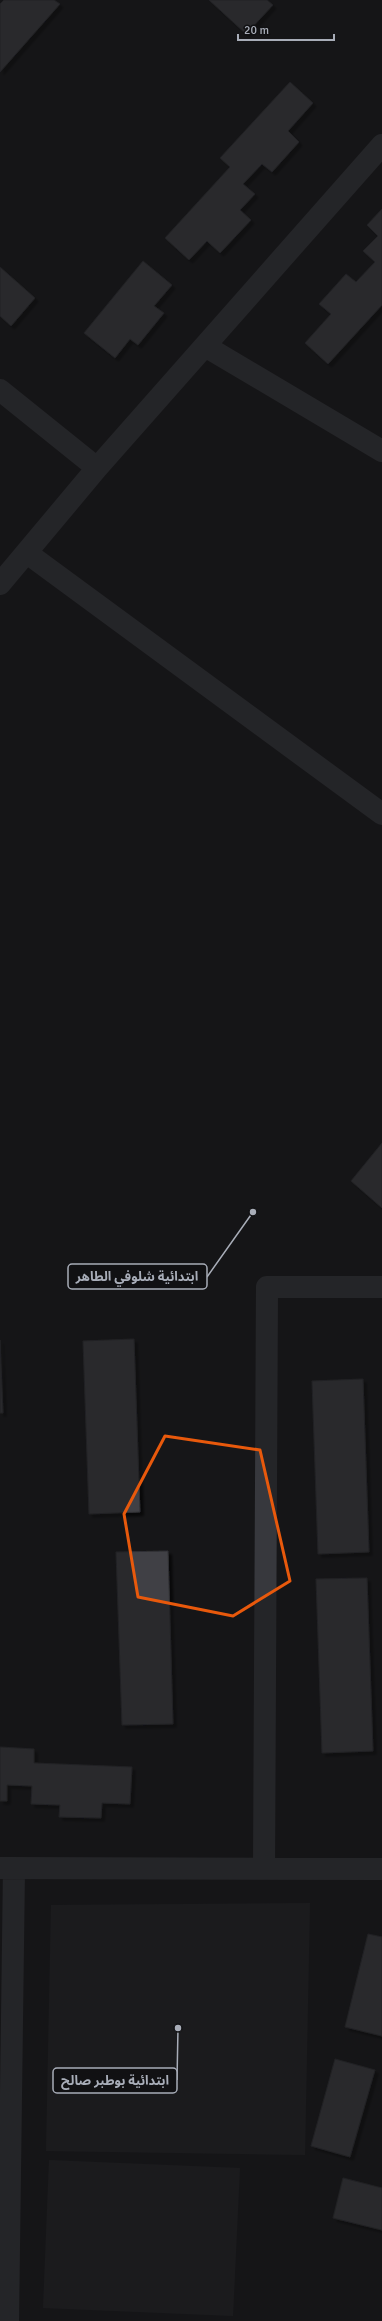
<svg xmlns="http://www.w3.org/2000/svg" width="382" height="2321" font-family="Signika,'Noto Sans Arabic',sans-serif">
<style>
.built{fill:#222225}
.building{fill:#404145;stroke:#303034;filter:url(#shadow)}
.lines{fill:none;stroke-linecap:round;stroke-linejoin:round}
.minor{stroke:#37383d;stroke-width:22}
.marked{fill:none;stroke:#e8590c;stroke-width:3;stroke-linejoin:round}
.leader{fill:none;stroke:#a8adb8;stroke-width:1.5}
.callout-dot{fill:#a8adb8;stroke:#111113;stroke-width:1.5}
.callout{fill:#111113;stroke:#a8adb8;stroke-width:1.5}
.callout-label{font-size:13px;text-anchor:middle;font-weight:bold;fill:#a8adb8}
</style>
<defs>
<filter id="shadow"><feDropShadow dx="3.5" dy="3.5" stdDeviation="1" flood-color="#0009"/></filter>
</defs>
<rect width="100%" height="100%" fill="#161618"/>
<!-- built -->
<path class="built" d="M310,1903L305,2155L46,2151L51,1905Z
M49,2160L240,2168L233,2316L43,2308Z"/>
<!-- building -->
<path class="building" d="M4,0H54L60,4L0,72V4Z
M209,0H267L273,5L246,34Z
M290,82L313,103L288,131L299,142L272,172L262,164L243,184L255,194L240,210L251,220L220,253L207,241L189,260L165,238L230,167L220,158Z
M382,209V305L328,364L305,343L331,314L319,304L346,274L356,282L375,262L363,251L378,236L367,225Z
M143,261L172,285L154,306L164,313L138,345L130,339L115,358L84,333Z
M0,267L35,298L11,326L0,316Z
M382,1143V1208L351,1181Z
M134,1339L140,1512L89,1514L83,1341Z
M0,1340L3,1413H0Z
M363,1379L369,1552L318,1554L312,1381Z
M168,1551L173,1724L122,1725L116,1552Z
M367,1578L373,1751L322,1753L316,1579Z
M0,1747L34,1749V1763L132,1767L130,1804L102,1803L101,1818L59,1817L60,1805L31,1804L32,1786L7,1785V1801H0Z
M368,1934L382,1937V2036L345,2027Z
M335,2059L375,2070L350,2157L311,2146Z
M343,2178L382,2188V2230L333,2218Z"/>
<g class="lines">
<!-- minor -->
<path class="minor" d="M205,346L382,451
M0,390L97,468L382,145
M27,553L382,814
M0,584L97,468
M0,1868L382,1869
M264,1869L267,1287H382
M8,2321L14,1868"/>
</g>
<!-- marked area -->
<path d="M0 0H382V2321H0ZM165,1436L260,1450L290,1581L233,1616L138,1597L124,1514Z" fill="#161618" fill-opacity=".55" fill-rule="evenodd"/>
<path class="marked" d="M165,1436L260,1450L290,1581L233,1616L138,1597L124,1514Z"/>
<!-- callouts -->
<path class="leader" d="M253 1212L207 1277M178 2028L177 2080"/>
<g class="callout-dot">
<circle cx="253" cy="1212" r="4"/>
<circle cx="178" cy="2028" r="4"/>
</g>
<g class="callout">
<rect x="68" y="1264" width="139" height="25" rx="4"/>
<rect x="53" y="2068" width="124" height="25" rx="4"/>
</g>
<g class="callout-label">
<text x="137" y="1281">ابتدائية شلوفي الطاهر</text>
<text x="115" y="2085">ابتدائية بوطبر صالح</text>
</g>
<!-- scale -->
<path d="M238 34v6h96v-6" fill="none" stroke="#a8adb8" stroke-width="2"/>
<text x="244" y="34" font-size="12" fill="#a8adb8" stroke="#111113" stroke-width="3" paint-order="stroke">20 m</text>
</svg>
